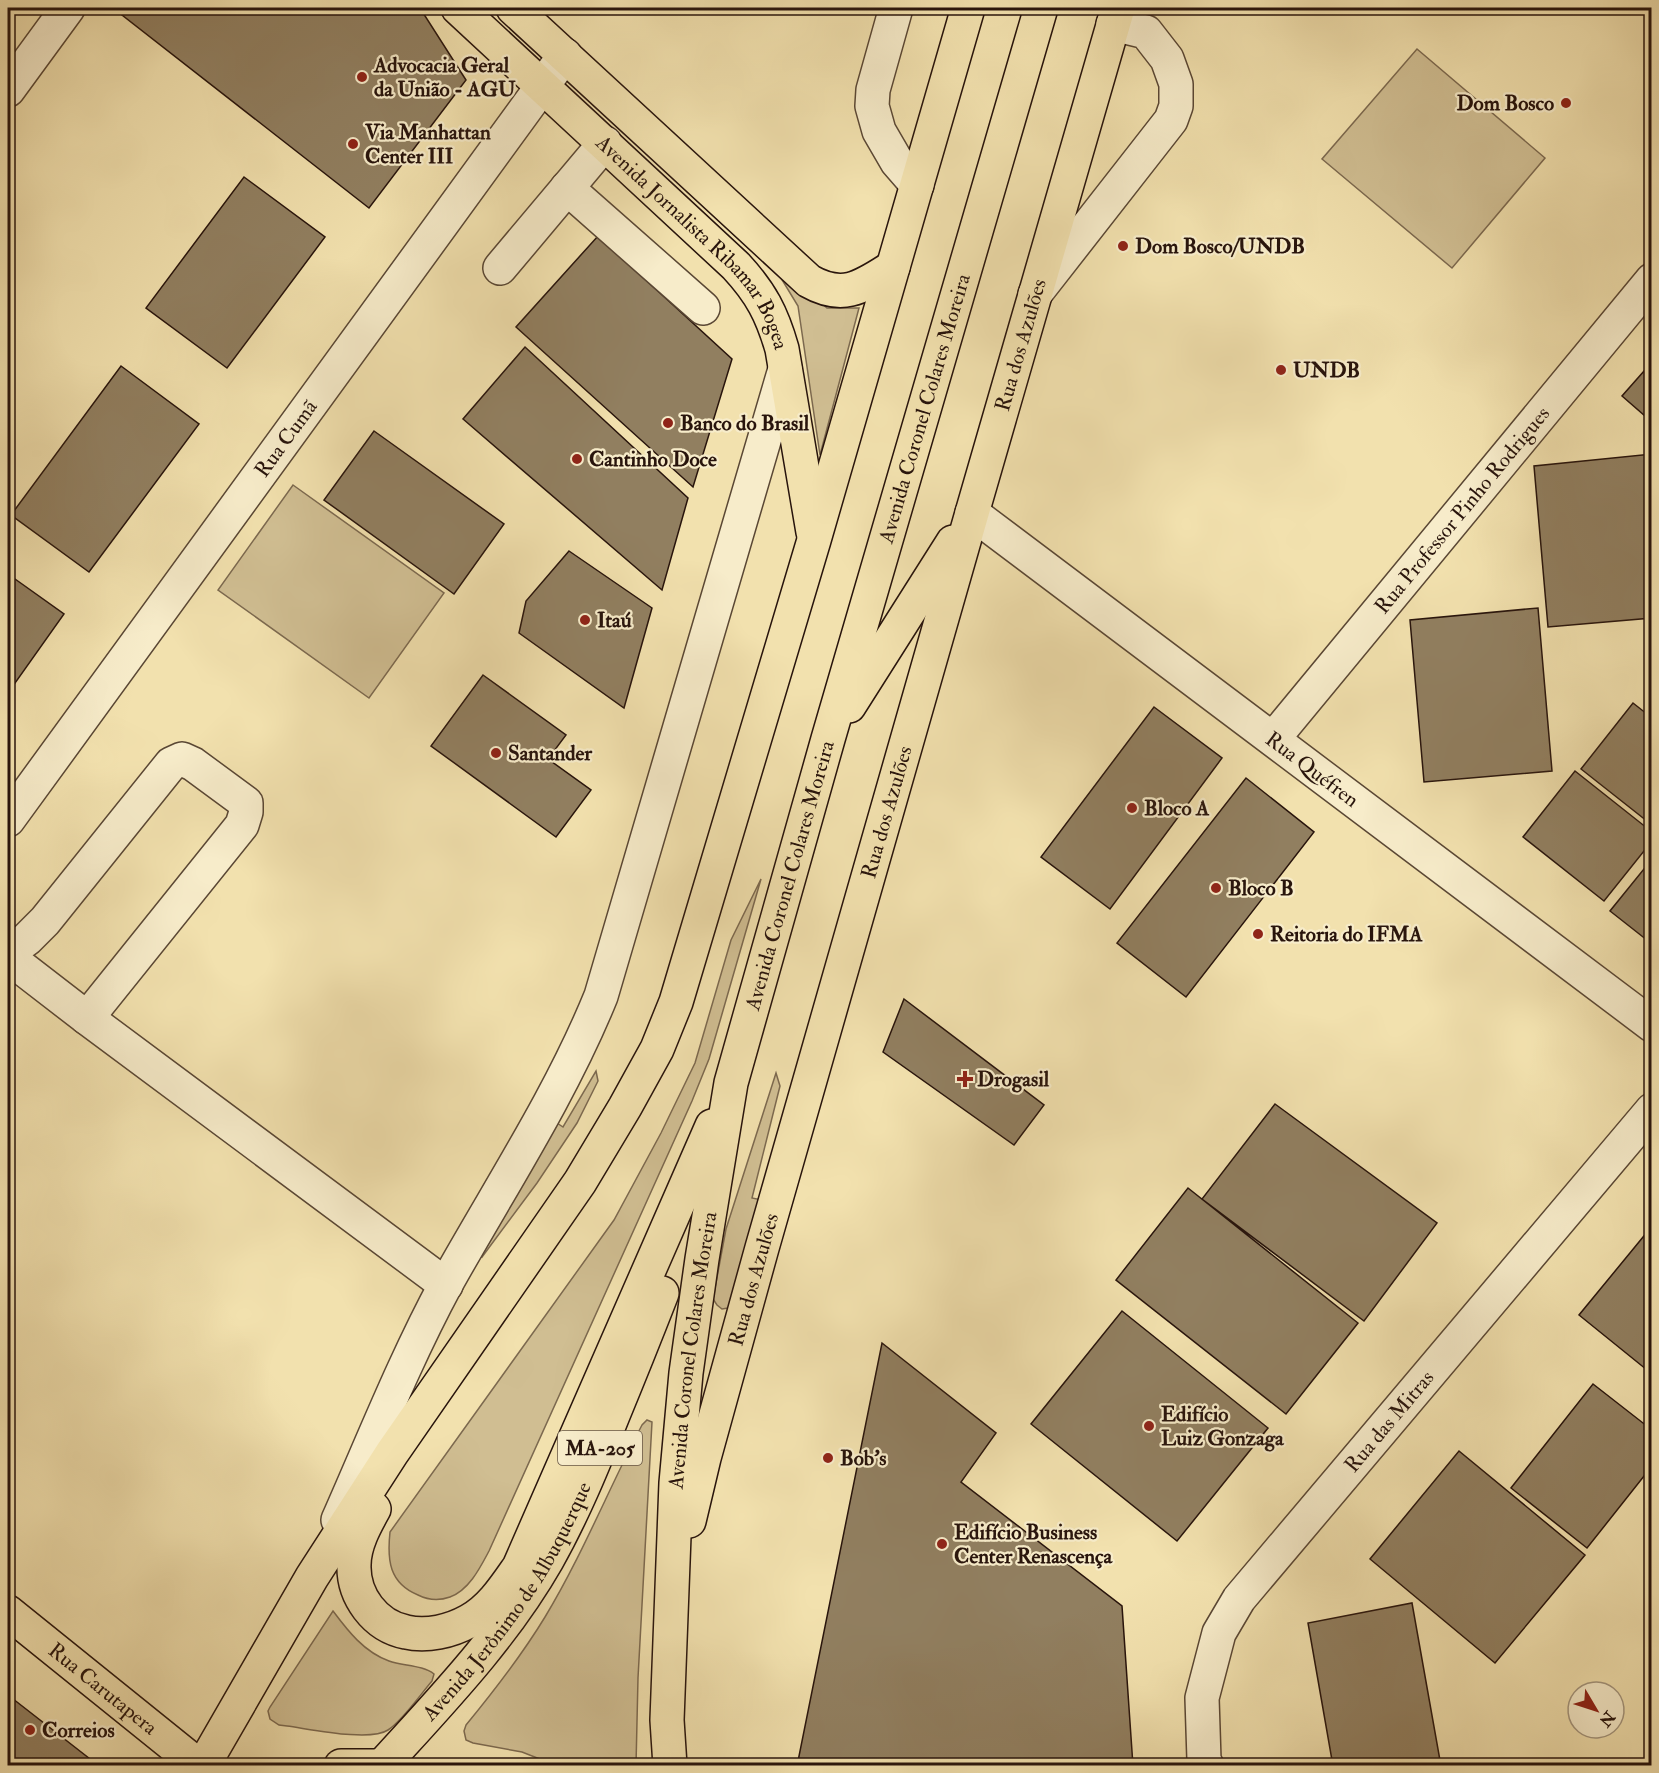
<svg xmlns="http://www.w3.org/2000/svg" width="1659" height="1773" font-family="'IM FELL Double Pica',serif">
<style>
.green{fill:#d0be92;stroke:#7c694f;stroke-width:1.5}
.building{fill:#917f60;stroke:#28140c;stroke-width:1.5}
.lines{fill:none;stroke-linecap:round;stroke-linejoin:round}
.minor-casing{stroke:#5a4734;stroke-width:36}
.major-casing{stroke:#28140c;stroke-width:36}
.minor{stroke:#f7ecca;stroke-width:33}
.major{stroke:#f2e1ae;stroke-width:33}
.poi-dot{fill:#8f2418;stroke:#f7ecca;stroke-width:2}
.labels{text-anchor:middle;stroke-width:4.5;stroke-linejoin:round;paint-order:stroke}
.shield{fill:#f7ecca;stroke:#665545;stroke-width:1.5}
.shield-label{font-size:20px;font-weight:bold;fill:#28140c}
.poi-label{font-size:21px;font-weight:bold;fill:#28140c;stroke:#f7ecca;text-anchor:start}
.street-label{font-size:21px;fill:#28140c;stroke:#f7ecca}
</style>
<rect width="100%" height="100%" fill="#f2e1ae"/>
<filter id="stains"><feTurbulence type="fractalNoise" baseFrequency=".00333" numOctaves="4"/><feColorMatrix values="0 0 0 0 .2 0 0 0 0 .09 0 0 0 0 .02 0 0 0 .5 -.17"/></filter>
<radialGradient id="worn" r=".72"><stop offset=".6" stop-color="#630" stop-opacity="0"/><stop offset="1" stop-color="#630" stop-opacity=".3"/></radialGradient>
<!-- green -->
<path class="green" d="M1417,49L1545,158L1452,268L1322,159Z
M758,248L827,308H859L820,455L798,306L781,278Z
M293,485L444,593L369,698L218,590Z
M761,879L709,1059L692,1101L489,1551C480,1568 469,1590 450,1597C439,1601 428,1600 418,1595C389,1583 387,1560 390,1532L614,1220L661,1133L695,1063L731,940Z
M596,1071L598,1081L577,1123L537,1183L482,1257L477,1252L551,1119L563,1127Z
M776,1073L780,1086L752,1198L766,1201L734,1307L722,1309L717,1305L713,1299L726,1229Z
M647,1420L652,1422L638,1678L636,1765H555L522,1752L473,1743L466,1740L464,1731L466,1725C494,1691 522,1655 545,1617C582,1556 609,1488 642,1425Z
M333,1611C348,1631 364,1652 389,1661C403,1666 423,1665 434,1674L432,1681C420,1695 402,1721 388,1730C370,1742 310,1729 287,1726L279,1725L270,1719L268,1711L270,1707Z"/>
<!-- building -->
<path class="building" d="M113,8H420L466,80L369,208Z
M244,177L325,237L227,368L146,308Z
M598,236L732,359L693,487L516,327Z
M525,347L688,498L662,590L463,419Z
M1652,362V422L1622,396Z
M121,366L199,424L89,572L11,515Z
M374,431L504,524L454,594L324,500Z
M1652,454V618L1548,627L1534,466Z
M569,551L652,608L624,708L519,633L526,601Z
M8,574L64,614L8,693Z
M1538,608L1552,771L1424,782L1410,620Z
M483,675L566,735L548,759L591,790L556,837L431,746Z
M1633,703L1652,718V825L1581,769Z
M1154,707L1222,758L1110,909L1041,857Z
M1575,771L1652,832V841L1604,901L1523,837Z
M1246,778L1314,832L1186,997L1117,943Z
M1652,859V944L1610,911Z
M904,999L1044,1105L1014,1145L883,1052Z
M1275,1104L1437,1223L1364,1321L1202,1199Z
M1188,1188L1358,1323L1286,1414L1116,1280Z
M1648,1231L1652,1233V1374L1579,1315Z
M1122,1311L1268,1428L1177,1541L1031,1424Z
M882,1343L996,1433L961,1482L1122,1606L1133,1766H797Z
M1593,1384L1652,1430V1466L1587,1548L1511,1488Z
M1459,1451L1585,1555L1495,1663L1370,1559Z
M1412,1603L1441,1766H1333L1308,1623Z
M8,1695L99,1766H8Z"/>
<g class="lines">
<!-- minor casing -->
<g class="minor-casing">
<g id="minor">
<path d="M896,8L873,90L872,106L879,131L897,162L917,185"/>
<path d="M8,90L68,8"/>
<path d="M567,188L703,308"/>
<path d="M500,268L605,143"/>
<path d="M1035,294L1171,120L1176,106V84L1167,59L1146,32L1113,24"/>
<path id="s1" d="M972,513L1652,1025"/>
<path id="s2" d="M1273,739L1652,280"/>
<path id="s3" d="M8,820L565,55"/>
<path d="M8,953L27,939L45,921L171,764L182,759L193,764L246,803V812L242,825L87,1018"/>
<path d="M8,957L87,1018L446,1285"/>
<path d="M338,1520C373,1441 405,1360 446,1284C499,1189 560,1097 601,996L785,369"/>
<path id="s4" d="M1207,1766L1204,1760L1202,1698L1219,1633L1239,1599L1652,1110"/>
</g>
</g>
<!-- major casing -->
<g class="major-casing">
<g id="major">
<path id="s5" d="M458,8L736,266C761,293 772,314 782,349L813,532"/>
<path d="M513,8L809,281C844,301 863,286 893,267"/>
<path d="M849,706L953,542"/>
<path d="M374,1509C365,1525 354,1545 354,1565C353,1596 375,1626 406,1632C427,1637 451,1631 469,1621C491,1609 505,1587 519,1567L712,1126"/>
<path id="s6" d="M689,1521L704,1458L762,1248L972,513L1118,8"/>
<path id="s7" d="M8,1612L199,1766"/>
<path d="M203,1766L312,1577L392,1453L580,1182L625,1107L657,1049L676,1002L814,540L968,8"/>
<path d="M341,1766H390"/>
<path id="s8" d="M382,1766C441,1701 503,1637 547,1560C573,1514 593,1465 613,1415C630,1374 646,1334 662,1293"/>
<path id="s9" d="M670,1766L667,1720L676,1483L686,1373L702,1259L731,1083L828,739L1041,8"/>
</g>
</g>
<!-- minor -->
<use href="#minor" class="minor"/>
<!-- major -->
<use href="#major" class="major"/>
</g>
<!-- markers -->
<g class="poi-dot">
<circle cx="362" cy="77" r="6"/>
<circle cx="1566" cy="103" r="6"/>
<circle cx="353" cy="144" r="6"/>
<circle cx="1123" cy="246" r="6"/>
<circle cx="1281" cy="370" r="6"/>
<circle cx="668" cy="423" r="6"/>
<circle cx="577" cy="459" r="6"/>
<circle cx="585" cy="620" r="6"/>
<circle cx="496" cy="753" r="6"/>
<circle cx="1132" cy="808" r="6"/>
<circle cx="1216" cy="888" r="6"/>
<circle cx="1258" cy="934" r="6"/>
<path d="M962 1070h6v6h6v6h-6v6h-6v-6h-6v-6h6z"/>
<circle cx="1149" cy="1426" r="6"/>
<circle cx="828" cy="1458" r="6"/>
<circle cx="942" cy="1544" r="6"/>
<circle cx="30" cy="1730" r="6"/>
</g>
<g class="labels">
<!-- shield labels -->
<rect class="shield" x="558" y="1431" width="84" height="34" rx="4.5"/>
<g class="shield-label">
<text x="600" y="1455">MA-205</text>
</g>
<!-- poi labels -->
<g class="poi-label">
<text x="374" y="72">Advocacia Geral<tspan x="374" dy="24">da União - AGU</tspan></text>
<text x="1554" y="110" text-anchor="end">Dom Bosco</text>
<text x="365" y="139">Via Manhattan<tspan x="365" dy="24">Center III</tspan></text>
<text x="1135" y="253">Dom Bosco/UNDB</text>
<text x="1293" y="377">UNDB</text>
<text x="680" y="430">Banco do Brasil</text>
<text x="589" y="466">Cantinho Doce</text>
<text x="597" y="627">Itaú</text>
<text x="508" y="760">Santander</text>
<text x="1144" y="815">Bloco A</text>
<text x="1228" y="895">Bloco B</text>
<text x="1270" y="941">Reitoria do IFMA</text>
<text x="977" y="1086">Drogasil</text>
<text x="1161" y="1421">Edifício<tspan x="1161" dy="24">Luiz Gonzaga</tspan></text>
<text x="840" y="1465">Bob's</text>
<text x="954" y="1539">Edifício Business<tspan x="954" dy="24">Center Renascença</tspan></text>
<text x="42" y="1737">Correios</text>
</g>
<!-- street labels -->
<g class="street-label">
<text dy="7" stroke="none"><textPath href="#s5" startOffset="334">Avenida Jornalista Ribamar Bogea</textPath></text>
<text dy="7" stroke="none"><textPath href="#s6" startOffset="1222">Rua dos Azulões</textPath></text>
<text dy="7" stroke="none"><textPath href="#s9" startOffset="1389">Avenida Coronel Colares Moreira</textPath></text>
<text dy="7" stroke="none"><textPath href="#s3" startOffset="472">Rua Cumã</textPath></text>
<text dy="7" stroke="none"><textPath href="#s2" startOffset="297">Rua Professor Pinho Rodrigues</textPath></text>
<text dy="7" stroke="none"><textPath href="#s1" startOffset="426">Rua Quéfren</textPath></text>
<text dy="7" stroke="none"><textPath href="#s6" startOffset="736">Rua dos Azulões</textPath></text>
<text dy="7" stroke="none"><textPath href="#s9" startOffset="903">Avenida Coronel Colares Moreira</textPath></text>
<text dy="7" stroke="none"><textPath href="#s6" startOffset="250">Rua dos Azulões</textPath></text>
<text dy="7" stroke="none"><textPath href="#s9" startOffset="417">Avenida Coronel Colares Moreira</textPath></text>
<text dy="7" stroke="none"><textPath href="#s4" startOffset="408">Rua das Mitras</textPath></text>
<text dy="7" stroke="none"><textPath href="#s8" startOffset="208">Avenida Jerônimo de Albuquerque</textPath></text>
<text dy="7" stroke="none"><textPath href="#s7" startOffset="122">Rua Carutapera</textPath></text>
</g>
</g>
<!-- margin -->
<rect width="1659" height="1773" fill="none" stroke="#f2e1ae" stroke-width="30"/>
<rect x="9" y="9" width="1641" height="1755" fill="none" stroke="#28140c" stroke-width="3"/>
<rect x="15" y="15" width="1629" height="1743" fill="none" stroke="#28140c" stroke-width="1.5"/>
<!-- north arrow -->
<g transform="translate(1596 1710) rotate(129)"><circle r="28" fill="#f7ecca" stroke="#a4967e" stroke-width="1.5"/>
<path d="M0-4.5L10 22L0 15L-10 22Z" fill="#8f2418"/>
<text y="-9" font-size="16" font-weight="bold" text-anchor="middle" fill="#28140c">N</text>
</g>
<rect width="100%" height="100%" filter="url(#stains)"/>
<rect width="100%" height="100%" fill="url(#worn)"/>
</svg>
